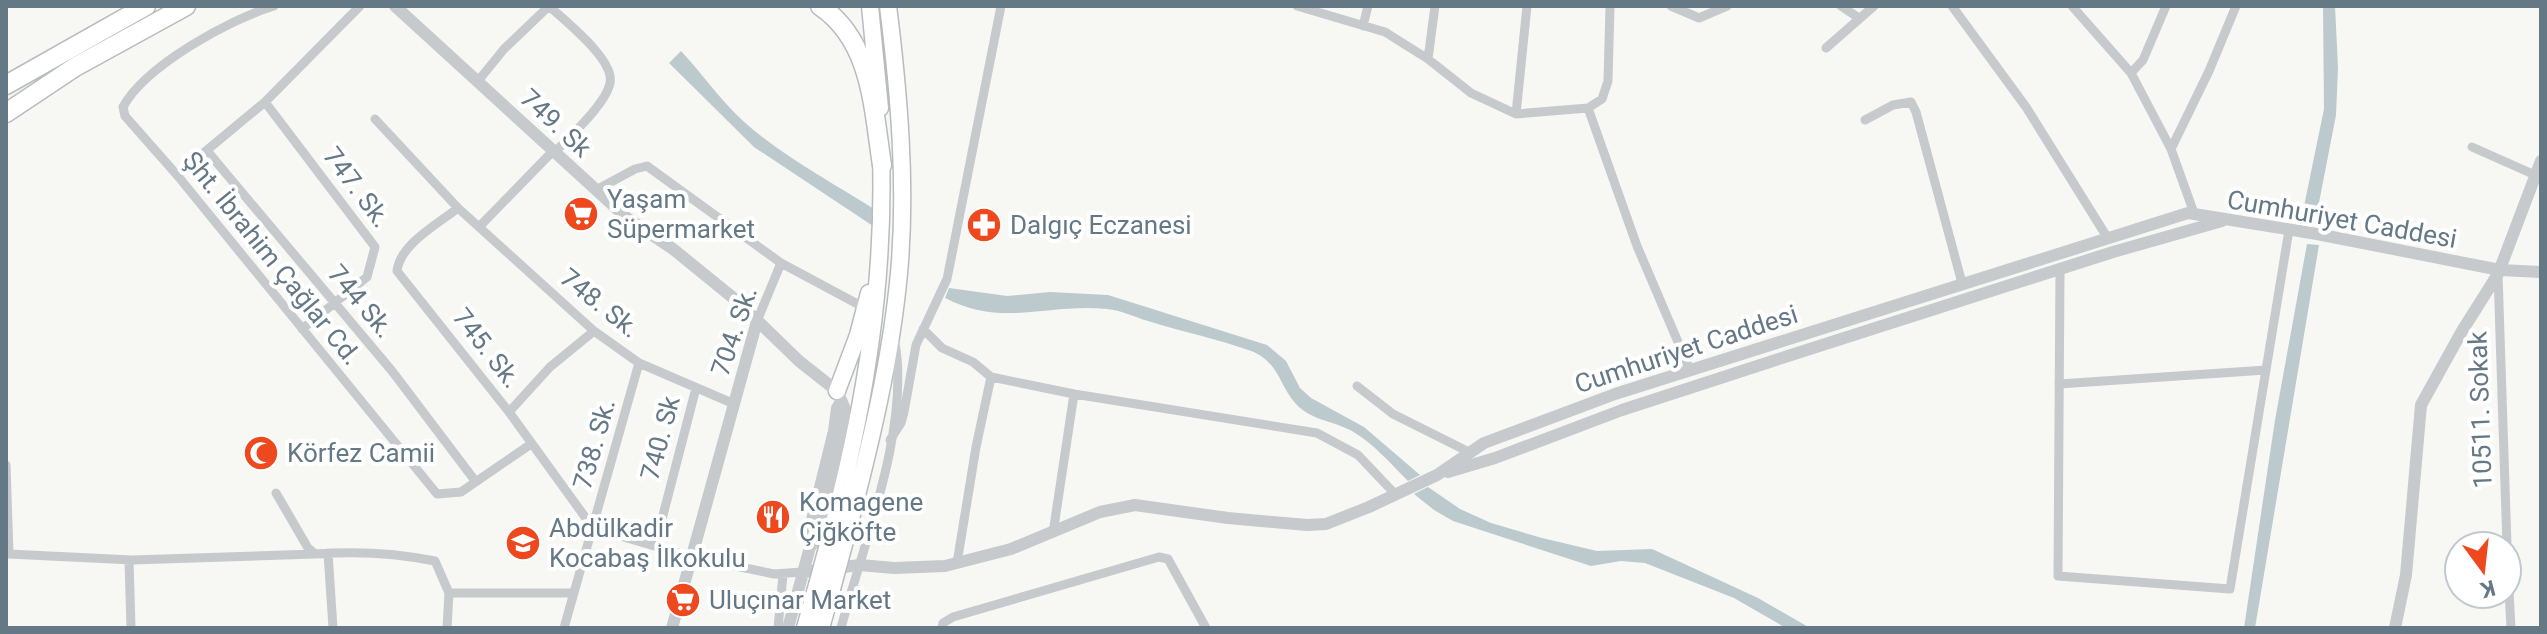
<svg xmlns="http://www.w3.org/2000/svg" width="2547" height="634" font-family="Roboto,sans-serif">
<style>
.water{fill:#bcc9cd}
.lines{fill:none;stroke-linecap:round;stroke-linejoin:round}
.trunk-casing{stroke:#b8bcbf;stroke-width:19}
.motorway-casing{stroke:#b8bcbf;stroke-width:21}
.minor{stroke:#c6cacd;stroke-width:9}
.tertiary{stroke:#c6cacd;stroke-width:12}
.trunk{stroke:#fff;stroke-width:16}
.motorway{stroke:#fff;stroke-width:18}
.trunk-bridge-casing{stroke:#b8bcbf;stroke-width:19;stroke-linecap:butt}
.trunk-bridge{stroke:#fff;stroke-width:16}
.labels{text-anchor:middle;stroke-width:8;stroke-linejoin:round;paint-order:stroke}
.street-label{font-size:26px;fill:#647886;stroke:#fff}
.poi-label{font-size:26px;fill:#647886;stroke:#fff;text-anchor:start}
</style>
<rect width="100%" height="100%" fill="#f7f7f4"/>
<!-- water -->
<path class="water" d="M2323,6H2335L2338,68L2336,115L2316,218L2302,216L2324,109Z
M681,51C698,69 713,90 730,108C766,147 828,180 874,209L873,226L754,147L669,63Z
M2307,244L2319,245L2255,628H2244L2275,420Z
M949,288L1007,296L1050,292L1108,295L1267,345L1286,361L1300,388L1311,398L1364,427L1420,475L1408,481C1391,464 1373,443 1352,431C1334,421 1310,420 1296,404C1278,384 1281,366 1254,352C1219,339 1183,332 1148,321C1134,317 1121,310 1107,309C1047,303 1003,328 945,298Z
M1428,487L1460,509L1491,523L1542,538L1597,551L1652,549L1758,598L1810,628H1786L1734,598L1645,563L1621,561L1591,566L1453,521L1434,510L1414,494Z"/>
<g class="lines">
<!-- trunk casing -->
<g class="trunk-casing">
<path id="trunk" d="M870,6L880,108
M837,391L858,335L869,293
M833,526C865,404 885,282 881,155
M848,530C870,446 891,360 899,273C907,186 899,93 888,6
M805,628L817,585
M821,628L832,589"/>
</g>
<!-- motorway casing -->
<g class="motorway-casing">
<path id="motorway" d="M820,6C872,41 873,108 882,165
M6,85L146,6
M6,113L75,67L186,6"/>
</g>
<!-- minor -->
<path class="minor" d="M274,6C230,19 145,66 123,107L125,116L177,175L437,494L461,492L531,444
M549,6C566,22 615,60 610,83C606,104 570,136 555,152
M1297,6L1385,32L1428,59L1471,93L1516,114L1588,108L1602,99L1608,81L1610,6
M1671,6L1699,18L1727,6
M1841,6L1859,18
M1952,6L2026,107L2107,237
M2072,6L2131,73L2171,149L2194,213
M1363,26L1368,6
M1826,48L1874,6
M1428,59L1435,6
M2131,73L2143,60L2166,6
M478,81L504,49L549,6
M265,102L360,6
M1588,108L1637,246L1690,370
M1516,114L1527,6
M375,119L458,208L594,331L639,363L732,403
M1865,120L1893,105L1911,102L1916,112L1962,283
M2472,147L2535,175
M2171,149L2209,71L2236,6
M208,152L392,371L476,482
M177,175L265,102L375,247L367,277L302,329
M596,190L635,169L647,166L781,263L757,321
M458,208C438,224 400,244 397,271L509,412L593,528L692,557L774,574L802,572
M479,227L553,151
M781,263L865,308
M2060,268L2058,576L2230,589L2289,230
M2498,274L2507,546
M923,329L942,348L973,362L991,377L1074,394L1317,433L1358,455L1396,495
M2059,384L2266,370
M1357,386L1393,414L1469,452
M509,412L550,367L594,331
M890,440L901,423L904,412L916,345L947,279L1001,6
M6,465L9,554L132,560L315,554
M276,493L308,548L315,554C355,551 396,553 435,561L449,593L447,628
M1053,533L1074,394
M655,546L696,388
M328,553L333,628
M2507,553L2511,628
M129,560L131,628
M957,563L976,447L991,377
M449,593H573
M564,628L639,363
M778,628L783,575
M841,628C863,545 910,428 895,343
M942,628L943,623L953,617L1159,557L1168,559L1206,628"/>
<!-- tertiary -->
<path class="tertiary" d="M395,6L627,218L673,249L737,301L799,361L837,391L844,407L845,419L818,537L810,547L788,628
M1448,472L1495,458L1622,410L1791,355L2113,252L2222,221
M810,547L808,536L834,431L837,408L841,402
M802,572L860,565L894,568L945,566L1011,549L1100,512L1135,505L1228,518L1307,525L1326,524L1369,507L1437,475L1484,443L1615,394L2188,213L2317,234L2500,270L2541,272
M672,628L757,321
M2395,628L2406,575L2421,405L2462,331L2498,274L2541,161"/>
<!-- trunk -->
<use href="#trunk" class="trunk"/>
<!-- motorway -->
<use href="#motorway" class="motorway"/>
<!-- trunk-bridge casing -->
<g class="trunk-bridge-casing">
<path id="trunk-bridge" d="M817,585L833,526
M832,589L848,530"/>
</g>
<!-- trunk-bridge -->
<use href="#trunk-bridge" class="trunk-bridge"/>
</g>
<!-- icons -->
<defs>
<g id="supermarket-disc" transform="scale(1.8)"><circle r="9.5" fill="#ed481e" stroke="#fff"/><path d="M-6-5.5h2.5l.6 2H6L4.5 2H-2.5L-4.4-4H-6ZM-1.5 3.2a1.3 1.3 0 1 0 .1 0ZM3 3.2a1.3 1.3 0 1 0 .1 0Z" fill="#fff"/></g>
<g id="pharmacy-disc" transform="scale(1.8)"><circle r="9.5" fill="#ed481e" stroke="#fff"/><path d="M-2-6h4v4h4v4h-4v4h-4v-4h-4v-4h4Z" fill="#fff"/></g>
<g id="mosque-disc" transform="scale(1.8)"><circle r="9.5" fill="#ed481e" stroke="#fff"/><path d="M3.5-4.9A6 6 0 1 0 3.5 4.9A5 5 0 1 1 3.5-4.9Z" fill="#fff"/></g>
<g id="restaurant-disc" transform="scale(1.8)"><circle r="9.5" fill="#ed481e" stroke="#fff"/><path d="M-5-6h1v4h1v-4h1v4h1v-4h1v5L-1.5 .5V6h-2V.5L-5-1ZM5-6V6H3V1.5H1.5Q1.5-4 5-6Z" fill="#fff"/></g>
<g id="school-disc" transform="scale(1.8)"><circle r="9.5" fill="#ed481e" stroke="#fff"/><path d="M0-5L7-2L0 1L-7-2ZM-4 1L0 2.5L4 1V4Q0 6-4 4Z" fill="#fff"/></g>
</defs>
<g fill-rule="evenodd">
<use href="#supermarket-disc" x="581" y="214"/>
<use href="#pharmacy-disc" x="984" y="225"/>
<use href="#mosque-disc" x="261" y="453"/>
<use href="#restaurant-disc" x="773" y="517"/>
<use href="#school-disc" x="523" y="543"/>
<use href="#supermarket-disc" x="683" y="600"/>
</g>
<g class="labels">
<!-- street labels -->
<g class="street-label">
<text transform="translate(556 123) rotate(43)" y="9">749. Sk</text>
<text transform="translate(357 187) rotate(53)" y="9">747. Sk.</text>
<text transform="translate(2342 219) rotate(10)" y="9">Cumhuriyet Caddesi</text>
<text transform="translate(272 258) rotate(51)" y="9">Şht. İbrahim Çağlar Cd.</text>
<text transform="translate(361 301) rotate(50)" y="9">744 Sk.</text>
<text transform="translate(600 303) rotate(39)" y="9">748. Sk.</text>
<text transform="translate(734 331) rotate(-71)" y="9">704. Sk.</text>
<text transform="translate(487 348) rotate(52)" y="9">745. Sk.</text>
<text transform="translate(1686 349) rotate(-18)" y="9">Cumhuriyet Caddesi</text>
<text transform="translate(2480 410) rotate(-92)" y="9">10511. Sokak</text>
<text transform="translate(660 438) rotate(-75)" y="9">740. Sk</text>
<text transform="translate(594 444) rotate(-74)" y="9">738. Sk.</text>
</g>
<!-- poi labels -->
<g class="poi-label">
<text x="607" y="208">Yaşam<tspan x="607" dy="30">Süpermarket</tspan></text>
<text x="1010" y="234">Dalgıç Eczanesi</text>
<text x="287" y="462">Körfez Camii</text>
<text x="799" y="511">Komagene<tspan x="799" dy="30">Çiğköfte</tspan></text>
<text x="549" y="537">Abdülkadir<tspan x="549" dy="30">Kocabaş İlkokulu</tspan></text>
<text x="709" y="609">Uluçınar Market</text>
</g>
</g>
<!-- border -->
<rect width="2547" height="634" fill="none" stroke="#647886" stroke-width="16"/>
<!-- north arrow -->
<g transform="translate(2483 570) rotate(165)"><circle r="38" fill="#ffffff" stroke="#c1c9cf" stroke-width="2"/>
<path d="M0-6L14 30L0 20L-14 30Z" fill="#ed481e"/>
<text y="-12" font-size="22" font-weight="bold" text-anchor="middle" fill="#647886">K</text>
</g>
</svg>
